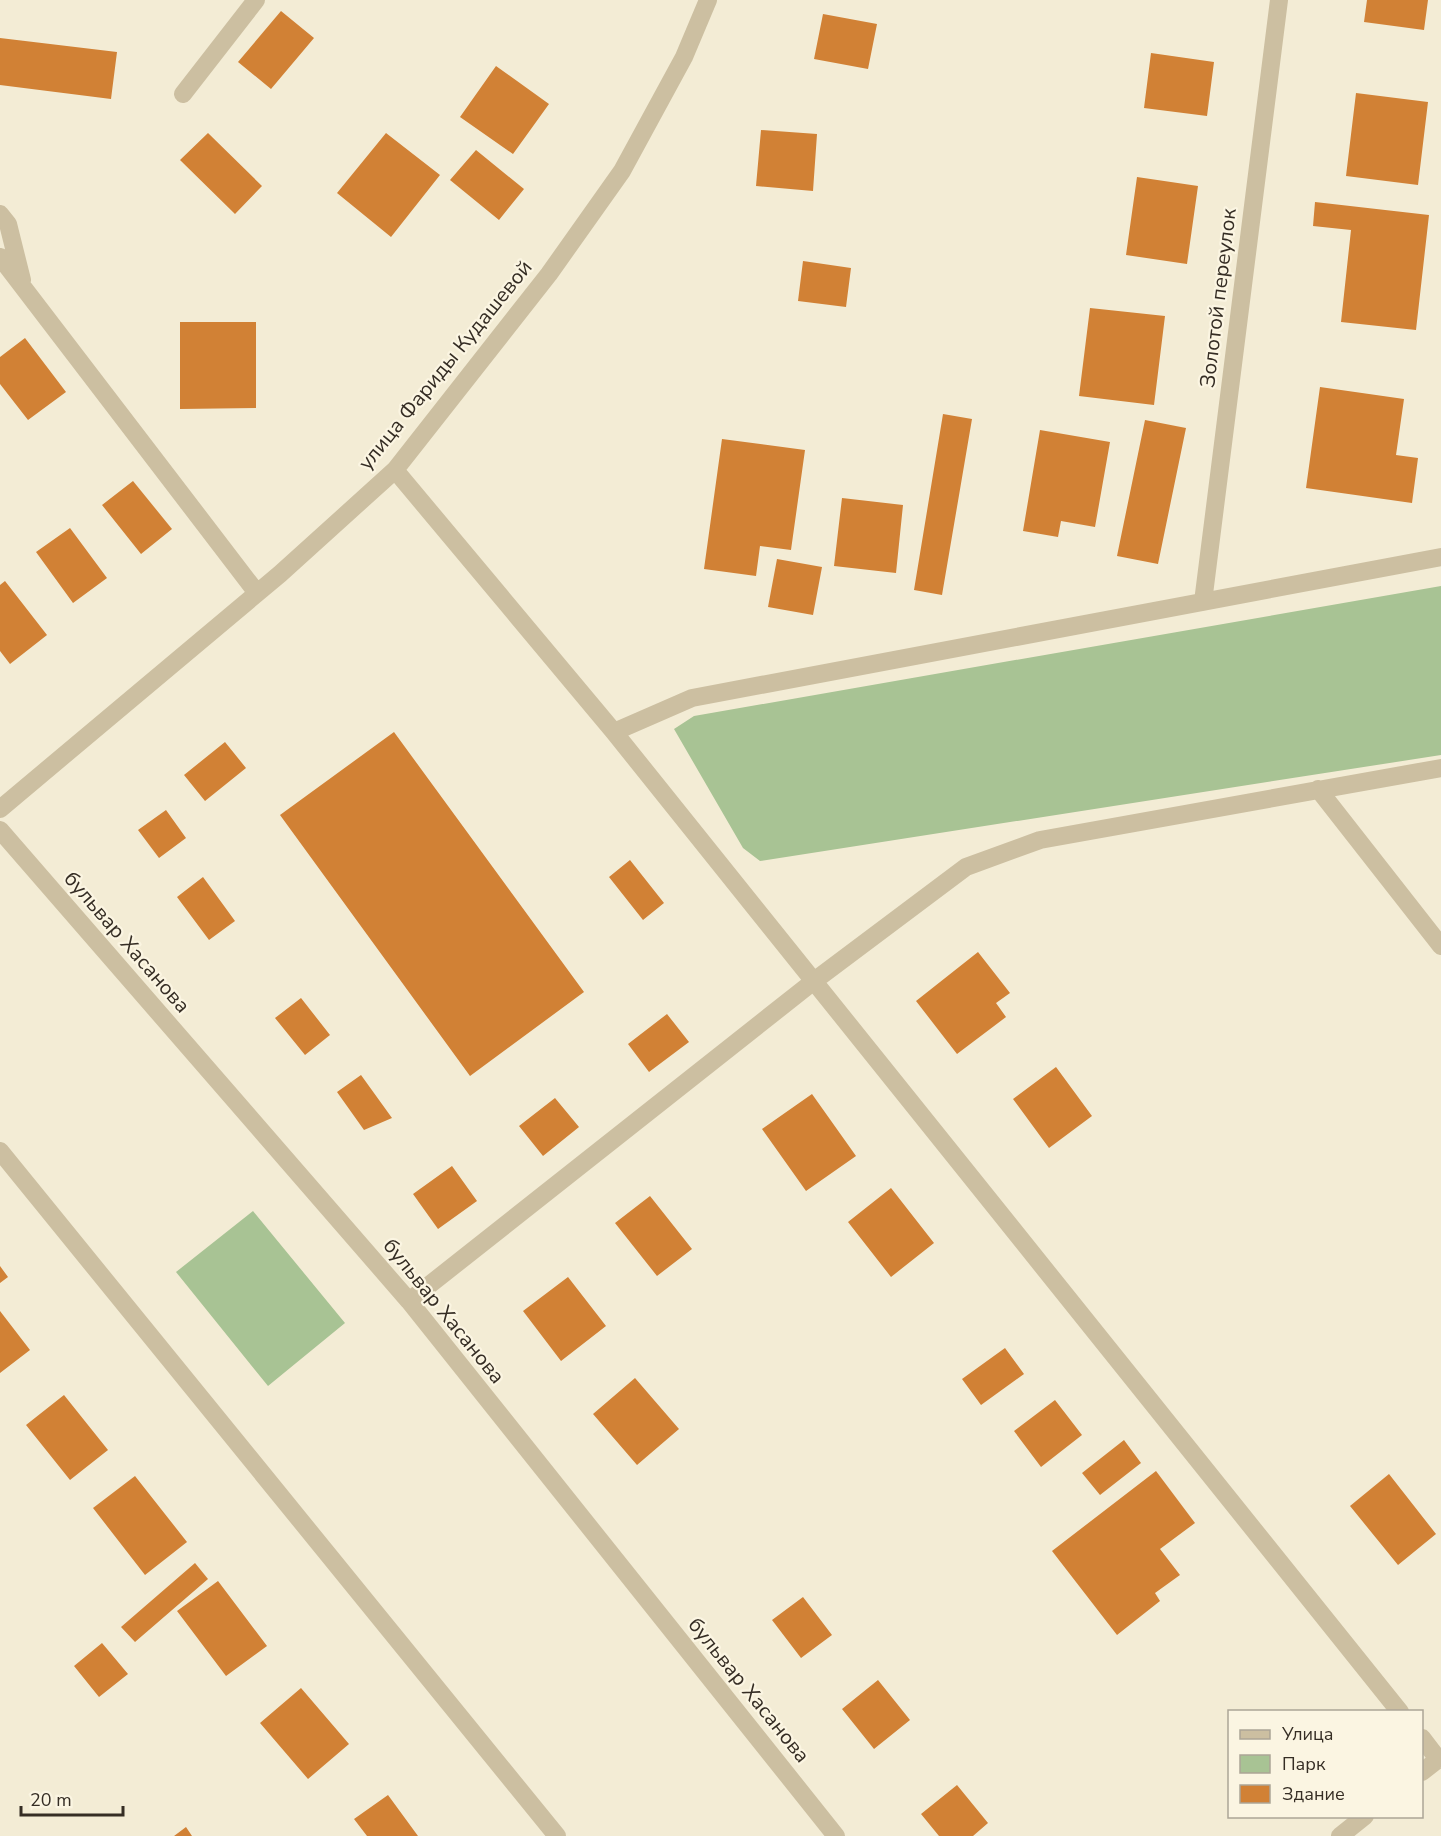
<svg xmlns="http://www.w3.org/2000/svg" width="1441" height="1836" font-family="'Nunito Sans',sans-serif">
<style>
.green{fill:#a8c394}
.building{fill:#d18135}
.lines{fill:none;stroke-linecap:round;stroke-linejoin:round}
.minor{stroke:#ccbfa1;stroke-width:18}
.labels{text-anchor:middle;stroke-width:4.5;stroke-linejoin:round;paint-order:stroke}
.street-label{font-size:21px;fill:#352d24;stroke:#fbf5e2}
</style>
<rect width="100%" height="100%" fill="#f3ecd5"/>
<!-- green -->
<path class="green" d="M1441,586V755L760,861L743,848L674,729L694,716Z
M253,1211L345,1323L268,1386L176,1272Z"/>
<!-- building -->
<path class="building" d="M1367,0H1428L1424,30L1364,22Z
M281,11L314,38L271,89L238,62Z
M823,14L877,24L868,69L814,59Z
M0,38L117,52L111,99L0,85Z
M1151,53L1214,62L1207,116L1144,108Z
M496,66L549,104L513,154L460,117Z
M1356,93L1428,102L1418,185L1346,176Z
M761,130L817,134L813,191L756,186Z
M208,133L262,186L235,214L180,160Z
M386,133L440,175L391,237L337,193Z
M476,150L524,189L499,220L450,180Z
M1137,177L1198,186L1187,264L1126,255Z
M1315,202L1429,215L1416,330L1341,322L1351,230L1313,226Z
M803,261L851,268L846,307L798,301Z
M1090,308L1165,316L1154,405L1079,396Z
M180,322H256V408L180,409Z
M25,338L66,392L28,420L0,384V357Z
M1320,387L1404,399L1396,455L1418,458L1412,503L1306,488Z
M943,414L972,419L942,595L914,590Z
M1145,420L1186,428L1158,564L1117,556Z
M1040,430L1110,442L1095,527L1061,521L1058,537L1023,531Z
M722,439L805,450L791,550L760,546L756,576L704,569Z
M133,481L172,529L141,554L102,505Z
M842,498L903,505L896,573L834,566Z
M70,528L107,578L73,603L36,552Z
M777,559L822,567L813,615L768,607Z
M5,581L47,635L10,664L0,651V585Z
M394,732L584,992L470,1076L280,815Z
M225,742L246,768L205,801L184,775Z
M166,810L186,838L159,858L138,830Z
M630,860L664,903L643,920L609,877Z
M203,877L235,921L209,940L177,897Z
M978,952L1010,993L996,1003L1006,1017L957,1054L916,1001Z
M301,998L330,1035L305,1055L275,1018Z
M667,1014L689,1042L649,1072L628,1044Z
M1056,1067L1092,1116L1049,1148L1013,1099Z
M361,1075L392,1118L364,1130L337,1092Z
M812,1094L856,1156L806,1191L762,1129Z
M555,1098L579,1127L543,1156L519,1126Z
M452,1166L477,1201L438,1229L413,1194Z
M891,1188L934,1243L891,1277L848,1222Z
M650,1196L692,1249L657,1276L615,1223Z
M0,1266L8,1277L0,1283Z
M568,1277L606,1326L561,1361L523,1311Z
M0,1311L30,1350L0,1373Z
M1005,1348L1024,1374L981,1405L962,1379Z
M635,1378L679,1429L637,1465L593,1414Z
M64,1395L108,1450L70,1480L26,1425Z
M1055,1400L1082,1435L1041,1467L1014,1431Z
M1124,1440L1141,1463L1100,1495L1082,1473Z
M1156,1471L1195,1523L1160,1549L1180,1575L1155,1593L1160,1601L1117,1635L1052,1551Z
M1389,1474L1436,1534L1398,1565L1350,1506Z
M135,1476L187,1542L145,1575L93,1508Z
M195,1563L208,1579L135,1642L121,1627Z
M218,1581L267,1646L226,1676L177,1611Z
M803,1597L832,1635L801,1658L772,1620Z
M102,1643L128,1674L99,1697L74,1666Z
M878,1680L910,1720L874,1749L842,1709Z
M301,1688L349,1744L308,1779L260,1723Z
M957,1785L988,1823L973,1836H939L921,1814Z
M388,1795L418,1836H367L354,1819Z
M186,1827L192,1836H174Z"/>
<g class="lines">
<!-- minor -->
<path class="minor" d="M183,94L256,0
M0,214L8,224L22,280
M0,257L257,593
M395,470L614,732L1400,1712
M1203,602L1279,0
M614,732L692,698L1441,557
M1318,789L1441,946
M0,809L280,574L395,470L549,274L622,171L684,57L708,0
M0,830L409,1301L836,1836
M0,1151L557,1836
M409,1301L814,981L966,867L1040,840L1441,768
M1422,1738L1438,1759
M1422,1772L1441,1757
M1340,1836L1365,1816"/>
</g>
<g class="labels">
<!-- street labels -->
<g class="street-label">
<text transform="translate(1218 298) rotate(-83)" y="7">Золотой переулок</text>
<text transform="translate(445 365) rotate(-51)" y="7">улица Фариды Кудашевой</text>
<text transform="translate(127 942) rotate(49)" y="7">бульвар Хасанова</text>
<text transform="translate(444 1311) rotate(51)" y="7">бульвар Хасанова</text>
<text transform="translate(749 1690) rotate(51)" y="7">бульвар Хасанова</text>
</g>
</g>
<!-- legend -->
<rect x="1228" y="1710" width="195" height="108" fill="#fbf5e2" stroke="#aca596" stroke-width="1.5"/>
<rect x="1240" y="1730" width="30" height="9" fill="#ccbfa1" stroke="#aca596" stroke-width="1.5"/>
<text x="1282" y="1740" font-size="18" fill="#352d24">Улица</text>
<rect x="1240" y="1755" width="30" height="18" fill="#a8c394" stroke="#aca596" stroke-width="1.5"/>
<text x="1282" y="1770" font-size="18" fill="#352d24">Парк</text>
<rect x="1240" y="1785" width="30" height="18" fill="#d18135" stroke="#aca596" stroke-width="1.5"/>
<text x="1282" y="1800" font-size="18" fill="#352d24">Здание</text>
<!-- scale -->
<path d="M21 1806v9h102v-9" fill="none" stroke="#352d24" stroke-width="3"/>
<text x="30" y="1806" font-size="18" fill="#352d24" stroke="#fbf5e2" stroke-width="4.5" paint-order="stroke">20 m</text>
</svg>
